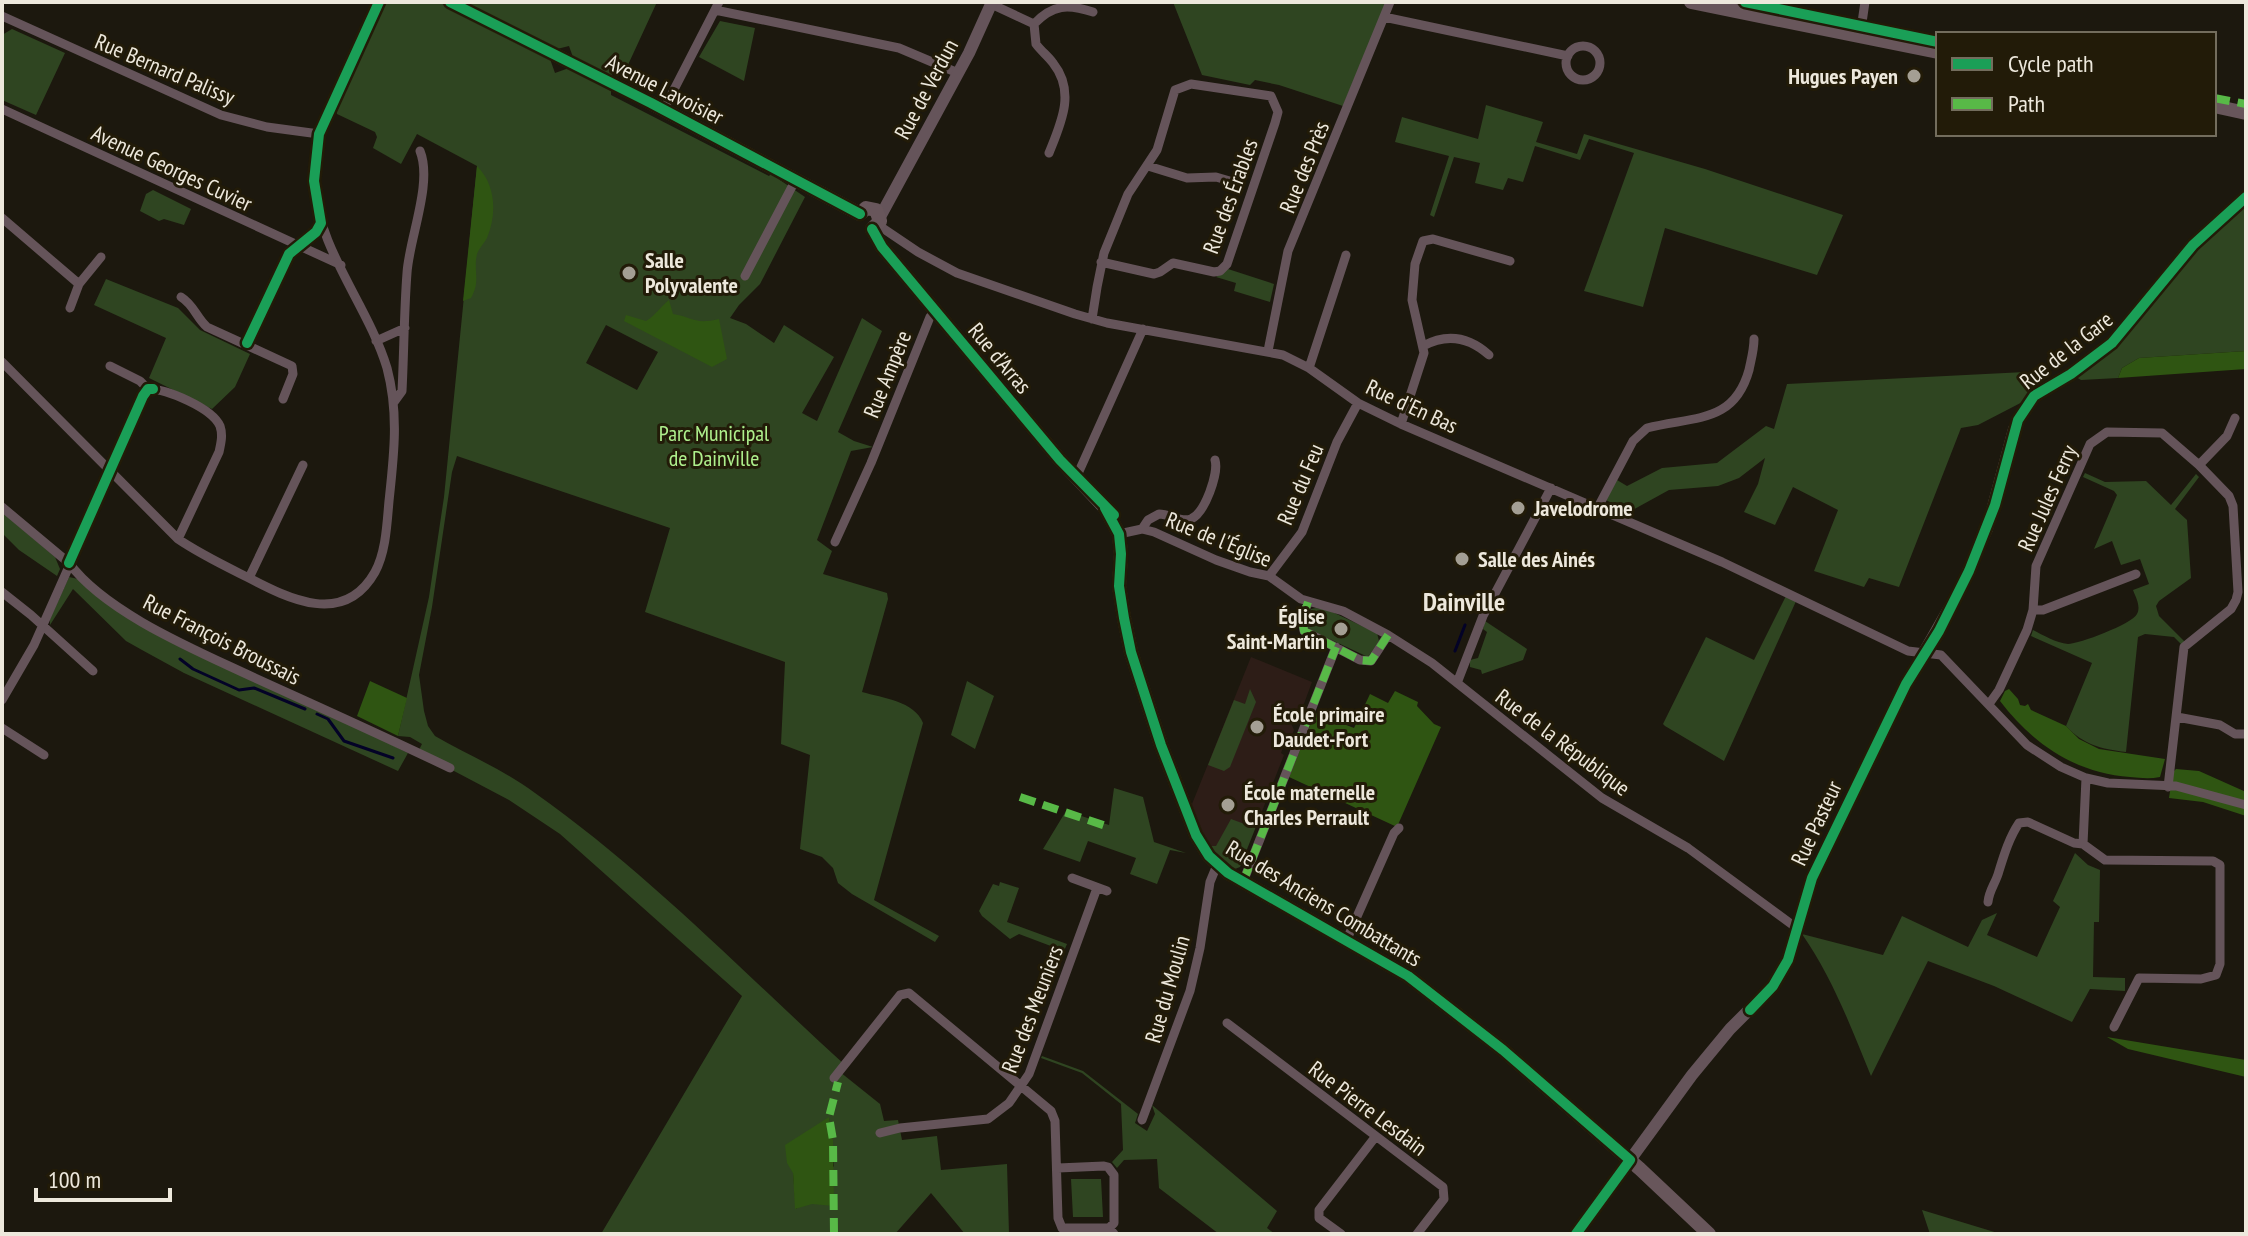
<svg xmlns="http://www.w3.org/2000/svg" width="2248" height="1236" font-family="'PT Sans Narrow',sans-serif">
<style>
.education{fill:#2d1d17}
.green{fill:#2f4521;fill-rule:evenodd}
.forest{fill:#2f5512}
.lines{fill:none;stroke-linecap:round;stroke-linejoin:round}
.stream{stroke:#030227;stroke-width:3}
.minor{stroke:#65545a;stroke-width:9}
.tertiary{stroke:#65545a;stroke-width:12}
.secondary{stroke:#68565b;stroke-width:14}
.quiet{stroke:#58b947;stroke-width:8;stroke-dasharray:16 8;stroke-linecap:butt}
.cycleway-casing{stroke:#221b08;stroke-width:15}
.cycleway{stroke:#1a9f57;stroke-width:10}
.poi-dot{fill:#a49f94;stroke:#221b08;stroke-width:3}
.labels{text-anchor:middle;stroke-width:6;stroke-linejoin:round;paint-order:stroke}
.street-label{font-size:22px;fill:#ede8dc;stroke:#221b08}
.poi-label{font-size:22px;font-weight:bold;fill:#ede8dc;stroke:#221b08;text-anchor:start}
.park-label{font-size:22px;fill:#aeef8c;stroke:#221b08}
.quarter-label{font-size:26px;font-weight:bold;fill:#ede8dc;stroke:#221b08}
</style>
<rect width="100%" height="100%" fill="#1c180e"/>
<!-- education -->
<path class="education" d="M1251,657L1312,682L1298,720L1293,718L1291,723L1294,730L1290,740L1286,739L1281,753L1284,755L1259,819L1253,817L1250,826L1216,847L1208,846L1190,809Z"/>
<!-- green -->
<path class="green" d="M386,2H439L550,59L555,73L569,68L611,91V95L769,176L771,174L805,197L760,284L739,305L730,318L746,324L774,343L784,325L834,357L802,413L817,421L862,318L882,331L838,432L854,441L873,447L851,451L817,540L832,551L823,574L887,593L888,599L862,692C883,698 914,701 923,723L874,900L939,936L935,942L852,894L838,883L833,868L822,857L800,849L810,755L781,744L785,662L645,612L670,528L457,456L452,472L432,607L419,675L424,711L428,726L435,736C468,755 504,770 535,793C647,872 744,973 845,1065L840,1072L880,1104L884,1121L898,1120L902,1140L937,1136L941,1170L1007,1164L1009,1234H965L931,1193L895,1234H601L742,996L560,834L509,800L418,752L422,744L410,737L398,736L429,597L444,497L477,166L417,134L401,164L373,148L377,137L375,132L337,114L336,111ZM606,325L658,352L637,390L586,363ZM829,1118L834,1166L796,1209L793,1173Z
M461,2H657L627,67L619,61L610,78L574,60L569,46L553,50Z
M1173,2H1386L1343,106L1279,85L1255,80L1250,85L1202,75Z
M720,21L755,28L744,81L699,57Z
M12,29L65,53L36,115L2,100V35Z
M1486,105L1543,122L1536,142L1577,154L1584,134L1705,169L1843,215L1817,275L1665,228L1643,307L1584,291L1634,153L1589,139L1580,160L1535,146L1523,182L1508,178L1503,190L1475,183L1480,163L1454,157L1434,217L1430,215L1449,156L1395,142L1402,117L1478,139Z
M153,190L191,209L184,225L164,219L159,221L140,211L146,194Z
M2246,197V351L2139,358L2122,368L2118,378L2081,380L2071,374L2090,361Z
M1228,269L1274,284L1270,302L1234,291L1236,283L1216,277Z
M106,279L178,308L200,330L250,354L235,387L212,409L149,378L166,338L94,305Z
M2025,372L2028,386L2034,396L1978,425L1961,428L1899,587L1869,578L1864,587L1814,571L1838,510L1793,487L1775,525L1744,512L1758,484L1765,458L1739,478L1718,486L1669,490L1629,512L1606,500L1617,480L1627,486L1662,468L1717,463L1766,426L1774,429L1787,384Z
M2085,473L2105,482L2146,481L2171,505L2196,474L2199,477L2175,509L2187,520L2191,578L2159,601L2156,606L2159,616L2187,644L2184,647L2174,637L2145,634L2138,637L2126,752C2101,749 2084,745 2066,726L2092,663L2031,636L2033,630C2043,635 2056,643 2068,644C2079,644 2132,624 2137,614C2141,606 2136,598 2133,590L2149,584L2140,559L2121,565L2112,541L2094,549L2117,495L2114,491L2083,477Z
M2,512L55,557L60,569L57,576L19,550L2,533Z
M69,577L78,579L120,612L390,744L408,753L398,771L184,673L142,650L126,641L73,589L50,625V619Z
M1787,594L1797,599L1724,761L1665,726L1663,724L1706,637L1754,660Z
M1316,608L1328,610L1377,633L1379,641L1368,657L1308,629C1305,622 1307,616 1311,609Z
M1485,621L1527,649L1523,660L1482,674L1481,670L1470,667V660L1478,658L1487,632L1483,629Z
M967,681L994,696L975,749L951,735Z
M1250,689L1256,702L1230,767L1224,771L1208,765L1234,700L1245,704Z
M1114,788L1143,797L1154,842L1186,853L1170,850L1157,884L1130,874L1136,858L1088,841L1080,862L1043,849L1066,811L1109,825Z
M1253,817L1259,819L1240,867L1235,869L1208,846H1216L1231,819L1250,826Z
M2075,853L2088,865L2100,870L2099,922H2094L2093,977L2125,978V991L2090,989L2072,1022L1994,986L1928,961L1871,1076C1851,1027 1832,977 1802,934L1883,955L1902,916L1968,947L1982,920L1997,913L1987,935L2037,957L2060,907L2053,901Z
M1000,882L1019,888L1007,922L1067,944L1064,951L1019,934L1010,939L982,916L979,911L993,884L999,886Z
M1042,1056L1083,1071L1138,1114L1135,1123L1147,1131L1155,1114L1152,1105L1277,1211L1267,1228L1275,1234H1219L1159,1188L1157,1159L1124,1160L1117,1168L1112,1162L1123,1150L1121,1104L1082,1073L1041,1058Z
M1071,1179H1101L1103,1217H1073Z
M1922,1210L2001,1234H1930Z"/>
<!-- forest -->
<path class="forest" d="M477,166C496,185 497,214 487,238C484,243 479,249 477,254C473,271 481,281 471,298L463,301Z
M669,300L673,314C693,317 694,325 719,319L727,359L712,367L624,321L626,315L646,321C656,315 660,307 669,300Z
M2246,351V369L2118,378L2122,368L2139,358Z
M370,681L407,698L398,736L357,716Z
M2009,689L2018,699L2020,705L2025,706L2028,704L2031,710L2066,726L2079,739L2099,749L2165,759L2160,777C2150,779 2140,778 2130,777C2075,773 2033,744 2000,701L2005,691Z
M1395,691L1418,702L1417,706L1434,724L1441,727L1397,827L1289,777L1315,713L1354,728L1370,694L1388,703Z
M2176,769L2199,771L2246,792V816L2203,802L2169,798L2173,772Z
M2107,1037L2246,1060V1077L2128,1049Z
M829,1117L833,1140L834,1206L812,1204L795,1209L793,1173L787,1163L785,1145Z"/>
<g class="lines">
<!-- stream -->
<path class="stream" d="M1455,651L1465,625
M180,659L193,669L239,690L254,688L305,709
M317,714L328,719L344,741L393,758"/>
<!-- minor -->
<path class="minor" d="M991,4L1034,24C1053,4 1068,4 1093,12
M715,10L899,48L958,73
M2,16L221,115L267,127L319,134
M1384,17L1568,56
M1034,24L1036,44C1041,51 1048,56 1053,63C1076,92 1061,123 1049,153
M1860,36L1865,2
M1566 63a17 17 0 1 1 34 0a17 17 0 1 1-34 0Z
M2,109L341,265
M664,109L719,2
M1148,166L1187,178L1216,177L1240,184
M2,218L79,284
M878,225L918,252L957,273L1075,314L1107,323L1283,355L1309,368L1358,403L1401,424L1722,562L1908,651L1941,655L2027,745L2061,767L2086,778L2108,783L2176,786L2246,805
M745,276L796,179
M181,297C194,305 196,317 207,327L292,366L293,374L283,399
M70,308L79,284L101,257
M1092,319C1095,297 1099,275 1104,253L1128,194L1157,150L1175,90L1191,84L1271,96L1278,112L1275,123L1227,264L1220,271L1214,272L1173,263L1160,272L1154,274L1101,262
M376,341L405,328
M247,343L289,254L316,232L321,223
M1423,346C1447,333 1469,337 1489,355
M1268,351L1288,251L1390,2
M2,362L178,539C200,554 223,565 247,577C289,599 344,627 375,572C386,552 387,523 389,501C394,455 399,413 387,368C368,305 318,250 314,183C312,142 330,109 346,74C357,50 367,26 379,2
M110,366L140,381L148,389
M1309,368L1346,255
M148,389C167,389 212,408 220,426C223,435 221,443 219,452L178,539
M394,402L402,391C404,352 404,312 407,273C409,239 433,183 420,151
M1401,424L1424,353L1412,300L1415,264L1423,241L1433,239L1510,261
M2199,465L2227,436L2235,418
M1076,478L1143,329
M2,507L69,563C107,614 198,651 255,678C321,708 386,737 450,768
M1597,509L1633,441L1647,428C1694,416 1734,424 1749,370C1751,360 1754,350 1754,339
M1142,529L1148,520L1159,514C1170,514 1181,523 1191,519C1205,513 1219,473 1215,460
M1119,534L1142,529L1154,532L1216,560L1250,572L1269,576L1301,599L1343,611L1388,635L1432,663L1602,798L1688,848L1798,929
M835,542L871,463L930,317L935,312
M1269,576L1302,532L1337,442L1358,403
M249,578L303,465
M2,592L31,615L93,671
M1308,602L1302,619L1304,631L1360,660L1371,661L1388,635
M2033,610H2043L2136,574
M1457,683L1483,616L1551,488
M2,700L34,645L148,389
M1989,704L1999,690L2027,630L2033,610L2036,566L2090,444L2107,432L2162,433L2199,465L2229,496L2233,506L2238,592L2236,600L2231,609L2184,647L2168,787
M2177,717L2220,725L2235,734H2246
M2,728L44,755
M2083,844L2086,778
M1072,878L1107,891
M1243,882L1336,647
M1988,902C1989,890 1996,883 1999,871C2004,855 2009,838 2019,823L2028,822L2074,843L2083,844L2105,860L2213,861L2220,865V964L2216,975L2201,979L2139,978L2114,1027
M1347,939L1394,833L1399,828
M1227,1023L1443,1187L1444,1199L1417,1234
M834,1078L900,995L909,993L1051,1111L1055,1121L1058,1218L1062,1228H1109L1114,1234
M1142,1120L1190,991L1200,948L1210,882L1217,865
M880,1133L900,1128L988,1119L1009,1103L1029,1074L1097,888
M1058,1168L1104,1166L1108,1167L1114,1175V1223L1109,1228
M1341,1234L1319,1218V1210L1376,1136"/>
<!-- tertiary -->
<path class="tertiary" d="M880,217L969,53L992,2
M1576,1234L1692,1075L1730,1029L1773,986L1788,960L1812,878L1906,684L1958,593L1987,529L2014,429L2022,413L2034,396L2071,374L2112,343L2193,245L2246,197"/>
<!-- secondary -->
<path class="secondary" d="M450,2L651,103L860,214
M1691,2L1938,52
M2214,106L2246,113
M860,214L866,208L876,210L880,221L872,229
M872,229L882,247L1060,460L1110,513
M1105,508L1119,534L1121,554L1119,586L1124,618L1131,652L1161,745L1196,835L1209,856L1228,873L1408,976L1503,1050L1640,1169L1709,1234"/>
<!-- quiet -->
<path class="quiet" d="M2214,98L2246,104
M1308,602L1302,619L1304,631L1360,660L1371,661L1388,635
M1020,797L1106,826
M1243,882L1336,647
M834,1234L833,1140L829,1117L838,1082"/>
<!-- cycleway casing -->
<g class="cycleway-casing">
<path id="cycleway" d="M450,2L651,103L860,214
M1745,2L1938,42
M872,229L882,247L1060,460L1114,515
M247,343L289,254L316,232L321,223L314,181L319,134L379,2
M1105,508L1119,534L1121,554L1119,586L1124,618L1131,652L1161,745L1196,835L1209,856L1228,873L1408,976L1503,1050L1630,1160L1576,1234
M69,563L143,396L148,389H153
M1750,1010L1773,986L1788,960L1812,878L1906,684L1939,631L1969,571L1995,505L2018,420L2034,396L2071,374L2112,343L2193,245L2246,197"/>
</g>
<!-- cycleway -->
<use href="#cycleway" class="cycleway"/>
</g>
<!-- markers -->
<g class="poi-dot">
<circle cx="1914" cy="76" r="8"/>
<circle cx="629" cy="273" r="8"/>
<circle cx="1518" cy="508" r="8"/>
<circle cx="1462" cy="559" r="8"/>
<circle cx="1341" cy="629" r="8"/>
<circle cx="1257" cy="727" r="8"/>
<circle cx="1228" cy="805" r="8"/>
</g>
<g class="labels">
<!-- street labels -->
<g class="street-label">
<text transform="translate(165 69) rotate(23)" y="8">Rue Bernard Palissy</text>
<text transform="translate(665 89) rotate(27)" y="8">Avenue Lavoisier</text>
<text transform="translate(926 89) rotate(-62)" y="8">Rue de Verdun</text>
<text transform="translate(1304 167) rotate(-68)" y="8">Rue des Près</text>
<text transform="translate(172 168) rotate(25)" y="8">Avenue Georges Cuvier</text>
<text transform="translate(1230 196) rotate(-70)" y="8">Rue des Érables</text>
<text transform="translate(2066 350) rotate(-38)" y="8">Rue de la Gare</text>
<text transform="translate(1000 358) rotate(50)" y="8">Rue d'Arras</text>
<text transform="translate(887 374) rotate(-68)" y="8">Rue Ampère</text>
<text transform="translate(1412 406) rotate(25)" y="8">Rue d'En Bas</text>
<text transform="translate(1300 484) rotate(-67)" y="8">Rue du Feu</text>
<text transform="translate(2047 498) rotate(-66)" y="8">Rue Jules Ferry</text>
<text transform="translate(1219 539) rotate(22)" y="8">Rue de l'Église</text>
<text transform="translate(222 639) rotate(27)" y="8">Rue François Broussais</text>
<text transform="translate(1563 742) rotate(37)" y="8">Rue de la République</text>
<text transform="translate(1816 823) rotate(-65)" y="8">Rue Pasteur</text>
<text transform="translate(1324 903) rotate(31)" y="8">Rue des Anciens Combattants</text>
<text transform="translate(1167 989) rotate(-74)" y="8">Rue du Moulin</text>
<text transform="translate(1032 1009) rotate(-69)" y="8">Rue des Meuniers</text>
<text transform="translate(1368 1108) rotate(37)" y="8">Rue Pierre Lesdain</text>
</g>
<!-- poi labels -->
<g class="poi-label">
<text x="1898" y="84" text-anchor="end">Hugues Payen</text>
<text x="645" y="268">Salle<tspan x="645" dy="25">Polyvalente</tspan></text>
<text x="1534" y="516">Javelodrome</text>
<text x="1478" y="567">Salle des Ainés</text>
<text x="1325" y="624" text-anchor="end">Église<tspan x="1325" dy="25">Saint-Martin</tspan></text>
<text x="1273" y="722">École primaire<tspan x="1273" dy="25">Daudet-Fort</tspan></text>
<text x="1244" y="800">École maternelle<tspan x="1244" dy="25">Charles Perrault</tspan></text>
</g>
<!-- park labels -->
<g class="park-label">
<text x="714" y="441">Parc Municipal<tspan x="714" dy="25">de Dainville</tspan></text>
</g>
<!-- quarter labels -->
<g class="quarter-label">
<text x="1464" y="611">Dainville</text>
</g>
</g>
<!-- border -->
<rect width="2248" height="1236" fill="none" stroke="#ede8dc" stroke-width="8"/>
<!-- legend -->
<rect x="1936" y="32" width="280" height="104" fill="#221b08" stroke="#736d5d" stroke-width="2"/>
<rect x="1952" y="58" width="40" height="12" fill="#1a9f57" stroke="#736d5d" stroke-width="2"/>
<text x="2008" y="72" font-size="24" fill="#ede8dc">Cycle path</text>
<rect x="1952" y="98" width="40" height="12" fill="#58b947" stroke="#736d5d" stroke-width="2"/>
<text x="2008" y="112" font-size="24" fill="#ede8dc">Path</text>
<!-- scale -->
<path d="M36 1188v12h134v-12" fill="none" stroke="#ede8dc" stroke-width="4"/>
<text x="48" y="1188" font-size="24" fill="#ede8dc" stroke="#221b08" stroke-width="6" paint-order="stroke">100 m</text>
</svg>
